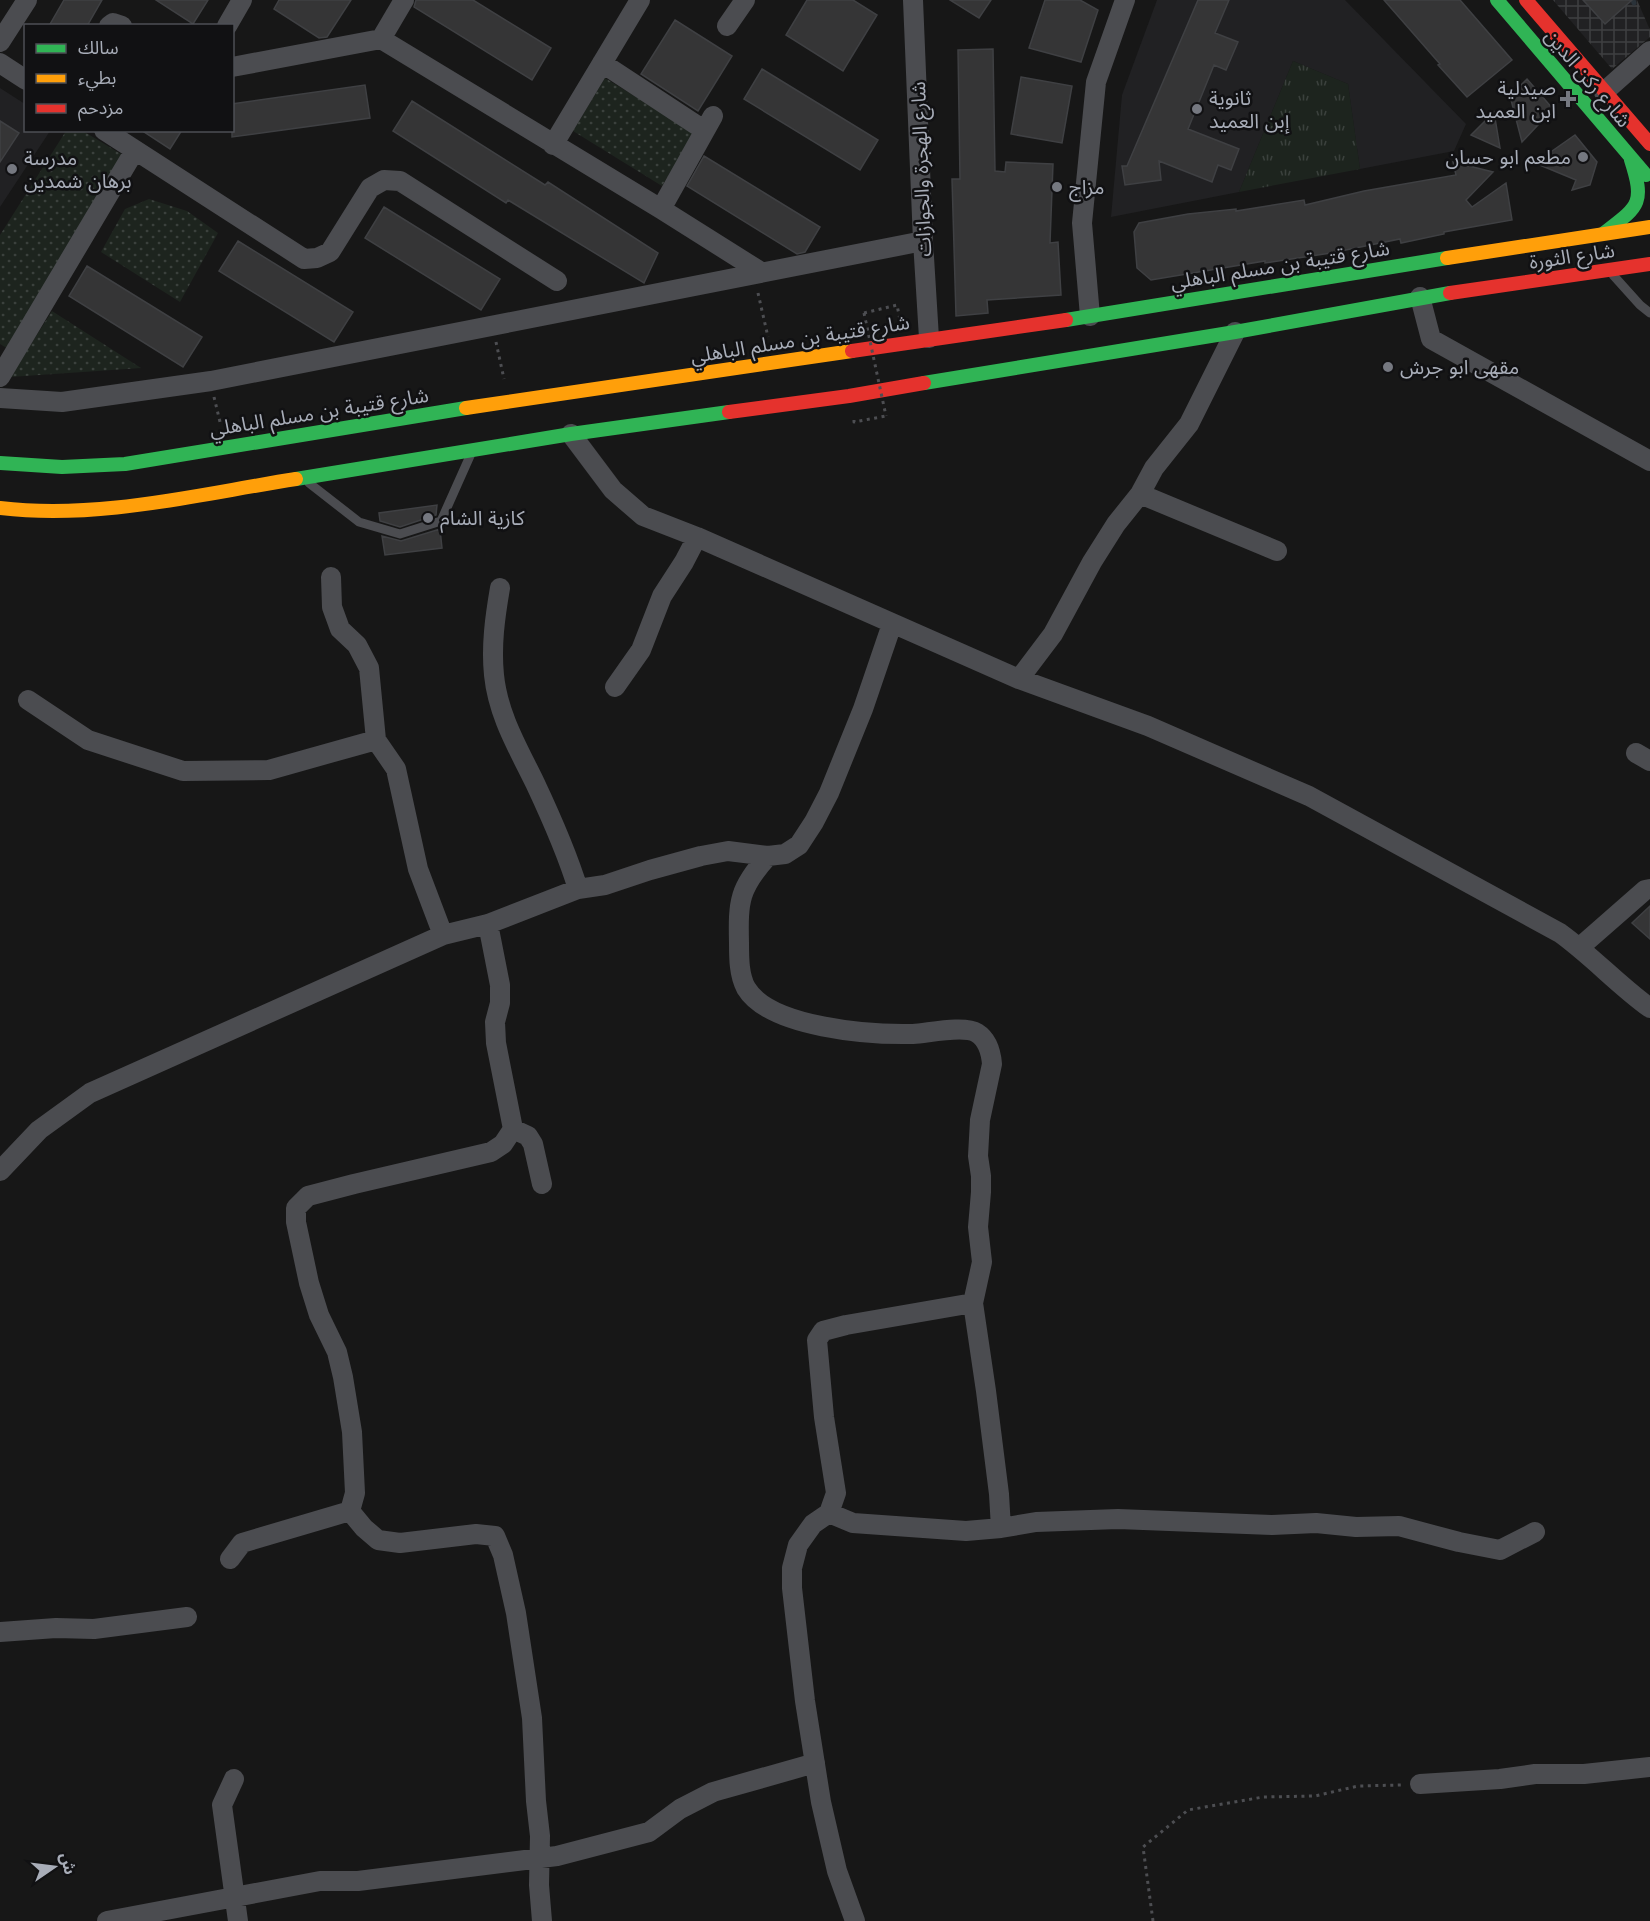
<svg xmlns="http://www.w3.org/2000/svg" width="1650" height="1921" font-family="Inter,'Noto Sans Arabic',sans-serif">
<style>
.built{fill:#212123}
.industrial{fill:url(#industrial-grid)}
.grass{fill:url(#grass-tufts)}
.park{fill:url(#park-dots)}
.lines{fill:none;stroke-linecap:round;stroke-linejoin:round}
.stream{stroke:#2a3239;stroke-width:5}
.building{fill:#353536;stroke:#3f4043;stroke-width:1.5}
.path{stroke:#4d4e52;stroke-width:3;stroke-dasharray:3 4.5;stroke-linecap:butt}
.lane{stroke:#4b4c50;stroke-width:9}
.street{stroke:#4b4c50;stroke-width:20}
.fast{stroke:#30b455;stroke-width:14}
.slow{stroke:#ff9f0a;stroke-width:14}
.jam{stroke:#e5322d;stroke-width:14}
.path-bridge{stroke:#4d4e52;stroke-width:3;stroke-dasharray:3 4.5;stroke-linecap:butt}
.poi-dot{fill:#757880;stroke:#111113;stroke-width:2}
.labels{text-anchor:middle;stroke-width:5;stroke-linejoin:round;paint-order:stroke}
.street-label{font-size:20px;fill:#a8adb8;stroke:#111113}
.poi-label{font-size:20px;fill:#a8adb8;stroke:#111113;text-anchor:start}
</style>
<defs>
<pattern id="industrial-grid" width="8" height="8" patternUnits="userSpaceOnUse" patternTransform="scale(1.5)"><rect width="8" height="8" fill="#212123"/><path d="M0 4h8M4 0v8" fill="none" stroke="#3e3f41"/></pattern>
<pattern id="grass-tufts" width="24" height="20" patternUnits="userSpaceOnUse" patternTransform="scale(1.5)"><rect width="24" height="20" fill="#1d241e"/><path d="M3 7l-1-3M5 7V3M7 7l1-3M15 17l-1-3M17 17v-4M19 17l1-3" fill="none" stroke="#3b413d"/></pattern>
<pattern id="park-dots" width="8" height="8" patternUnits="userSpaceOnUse" patternTransform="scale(1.5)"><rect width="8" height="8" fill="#1d241e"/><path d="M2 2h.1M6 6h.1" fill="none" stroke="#3b413d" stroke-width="1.8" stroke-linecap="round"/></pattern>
</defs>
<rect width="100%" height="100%" fill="#171717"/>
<!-- built -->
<path class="built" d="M1157,0H1345L1466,124L1454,151L1360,169L1348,84L1293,61L1239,192L1111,217L1122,95Z
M0,88L25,104L26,130L50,131L0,207Z"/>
<!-- industrial -->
<path class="industrial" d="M1553,0H1637L1650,30V37L1612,69Z"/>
<!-- grass -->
<path class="grass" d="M1293,61L1348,84L1360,169L1239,192Z"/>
<!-- park -->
<path class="park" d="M605,78L695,133L662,186L573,131Z
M66,131H83L126,157L10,350L0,344V235Z
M149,199L187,211L218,233L180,302L101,252L125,209Z
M52,311L141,368L10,377Z"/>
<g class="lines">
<!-- stream -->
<path class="stream" d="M1633,0L1634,3"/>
</g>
<!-- building -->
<path class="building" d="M64,0H102L87,26H49Z
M156,0H208L193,24Z
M279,0H351L327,37L319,38L274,9Z
M416,0H473L551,48L532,80L414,7Z
M807,0H853L877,15L843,71L786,35Z
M950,0H991L979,18Z
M1045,0H1080L1098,10L1081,62L1029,48Z
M1198,0H1229L1215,33L1238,42L1226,70L1214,65L1188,129L1239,149L1231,170L1218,165L1212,182L1159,161L1161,180L1125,185L1122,166H1127Z
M1384,0H1460L1512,60L1467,97L1438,65L1440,64Z
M1583,0H1632L1605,24Z
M675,20L732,56L698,111L641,74Z
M993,49L995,171L1005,172L1006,162L1053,164L1050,243L1058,242L1061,295L987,300L988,313L956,316L952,179H960L958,50Z
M762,69L878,140L860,170L744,99Z
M1021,77L1072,86L1062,143L1011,134Z
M1527,79L1553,109L1522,142L1510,96Z
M365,85L370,118L232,137V104Z
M412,101L545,185L548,182L658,253L644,283L508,200L506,203L393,131Z
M1494,112L1500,148L1471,135Z
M0,121L19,133L0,162Z
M141,130H182L170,149Z
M1575,135L1597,162L1590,185L1572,190L1576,180L1535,163Z
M704,156L820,227L805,252L797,254L687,186Z
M1453,162L1493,172L1466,200L1472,207L1506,183L1512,220L1444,232V234L1401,243L1400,239L1331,253L1265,263V261L1151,280L1137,268L1134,232L1139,223L1188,214L1236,209V211L1304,200L1305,205L1364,191L1456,175Z
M384,207L500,279L481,310L365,238Z
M238,241L353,312L334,342L219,271Z
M87,266L202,337L183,367L69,296Z
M437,505L436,515L400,527L380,521L379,513Z
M440,529L442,548L385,555L382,536L401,541Z
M1650,906V939L1632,923Z"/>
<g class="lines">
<!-- path -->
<path class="path" d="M758,293L768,337
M864,313L897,305L900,320
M496,342L504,379
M214,397L221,426
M854,420V422L886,416
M1153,1921L1143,1847L1188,1810L1263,1797L1315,1796L1358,1786L1402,1785"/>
<!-- lane -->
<path class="lane" d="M1613,275L1640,305L1650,313
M309,483L359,522L400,534L441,521L470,456"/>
<!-- street -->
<path class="street" d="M913,0L923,241L929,338
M109,26L113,23L122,26
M227,26L242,0
M727,26L745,0
M381,39L661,209L761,272
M0,42L27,0
M0,63L26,80
M602,63L704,130
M232,67L381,39L404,0
M1604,92L1650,51
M104,130L304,259L317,258L330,252L370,188L384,180L400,181L557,281
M553,145L640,0
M661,209L713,116
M1420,297L1431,339L1650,461
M1090,316L1082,223L1096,82L1125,0
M0,377L135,150
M0,398L62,402L211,381L923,241
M571,434L613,490L643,516L697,537L1019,679L1148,726L1309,796L1560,933C1592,956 1618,985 1650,1008
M1140,494L1277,551
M331,577L332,607L340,629L357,645L369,668L376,740
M500,588C495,617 491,646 494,675C498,715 518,748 535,783C551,817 567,853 578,889
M1019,679L1053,634L1092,562L1116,524L1140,494L1154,468L1189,424L1235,332
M615,687L641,650L662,596L684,562L697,537
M28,700L88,740L183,771L269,770L376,740L396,769L418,869L443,935
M1636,753L1650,761
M768,856C739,888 738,901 739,943C739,958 739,975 746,988C770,1028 871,1035 913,1034C929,1033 964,1025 977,1033C988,1040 991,1052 992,1064L980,1120L978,1156L981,1176V1192L978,1227L982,1262L973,1303L986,1391L999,1494L1001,1528
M1580,947L1645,890L1650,889
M513,1129L528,1136L533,1144L542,1184
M0,1171L39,1130L90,1093L443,935L488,924L578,889L605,885L650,870L701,856L728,851L768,856L785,854L799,845L814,822L829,793L863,709L892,624
M350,1511L355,1493L352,1432L343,1377L337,1352L319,1315L309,1283L296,1222V1208L308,1196L354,1184L491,1152L503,1144L513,1129L496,1043L495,1022L500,1003V985L488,924
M350,1511L364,1528L378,1540L400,1543L476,1534L495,1536L503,1555L516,1613L532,1718L536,1801L540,1836L539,1885L542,1921
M829,1513L853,1523L966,1531L1001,1528L1036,1522L1118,1519L1272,1525L1316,1523L1356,1527L1399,1526L1459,1542L1500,1550L1535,1532
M230,1559L242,1543L350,1511
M0,1632L56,1628L94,1629L187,1617
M234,1779L222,1805L238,1921
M1420,1784L1500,1779L1535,1774H1584L1650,1767
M107,1921L320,1881H358L557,1856L649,1832L680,1809L713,1792L815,1763
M855,1921L837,1871L821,1802L805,1701L792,1588V1568L798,1545L813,1524L829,1513L836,1493L824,1417L817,1340L823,1331L846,1325L973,1303"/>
<!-- fast -->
<path class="fast" d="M1497,0L1646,175
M1604,233C1639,206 1645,204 1631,160
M1066,320L1447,258
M924,383L1235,332L1450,293
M0,463L62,467L125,464L466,408
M296,479L571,434L729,412"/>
<!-- slow -->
<path class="slow" d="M1447,258L1650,227
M466,408L852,351
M0,508C99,520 199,494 296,479"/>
<!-- jam -->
<path class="jam" d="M1526,0L1650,144
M1450,293L1650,264
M852,351L1066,320
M729,412L849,396L924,383"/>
<!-- path-bridge -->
<path class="path-bridge" d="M864,313L886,416"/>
</g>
<!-- markers -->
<g class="poi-dot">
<path d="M1565 90h6v6h6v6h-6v6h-6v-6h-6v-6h6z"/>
<circle cx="1197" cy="109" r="6"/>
<circle cx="1583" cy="157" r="6"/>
<circle cx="12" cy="169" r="6"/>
<circle cx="1057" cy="187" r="6"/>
<circle cx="1388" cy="367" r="6"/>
<circle cx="428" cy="518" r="6"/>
</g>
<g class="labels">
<!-- street labels -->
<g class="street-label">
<text transform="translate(1588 78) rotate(50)" y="7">شارع ركن الدين</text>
<text transform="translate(921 169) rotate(-92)" y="7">شارع الهجرة والجوازات</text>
<text transform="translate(1572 256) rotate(-8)" y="7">شارع الثورة</text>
<text transform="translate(1280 265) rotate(-9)" y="7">شارع قتيبة بن مسلم الباهلي</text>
<text transform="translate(800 339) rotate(-9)" y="7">شارع قتيبة بن مسلم الباهلي</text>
<text transform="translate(319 412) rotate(-9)" y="7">شارع قتيبة بن مسلم الباهلي</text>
</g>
<!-- poi labels -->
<g class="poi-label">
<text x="1556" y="95" text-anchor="end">صيدلية<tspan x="1556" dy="23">ابن العميد</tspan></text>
<text x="1209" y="105">ثانوية<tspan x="1209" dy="23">إبن العميد</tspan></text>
<text x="1571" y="164" text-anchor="end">مطعم ابو حسان</text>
<text x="24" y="165">مدرسة<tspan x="24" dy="23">برهان شمدين</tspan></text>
<text x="1069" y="194">مزاج</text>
<text x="1400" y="374">مقهى ابو جرش</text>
<text x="440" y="525">كازية الشام</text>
</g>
</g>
<!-- legend -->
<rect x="24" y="24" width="210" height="108" fill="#111113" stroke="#4d4f55" stroke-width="1.5"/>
<rect x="36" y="44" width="30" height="9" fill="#30b455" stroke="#4d4f55" stroke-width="1.5"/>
<text x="78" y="54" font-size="18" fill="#a8adb8">سالك</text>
<rect x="36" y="74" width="30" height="9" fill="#ff9f0a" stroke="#4d4f55" stroke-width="1.5"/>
<text x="78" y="84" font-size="18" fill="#a8adb8">بطيء</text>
<rect x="36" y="104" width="30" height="9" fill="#e5322d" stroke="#4d4f55" stroke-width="1.5"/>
<text x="78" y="114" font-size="18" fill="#a8adb8">مزدحم</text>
<!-- north arrow -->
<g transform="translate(54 1867) rotate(76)" stroke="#111113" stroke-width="4.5" paint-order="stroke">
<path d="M0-4.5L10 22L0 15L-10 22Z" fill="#a8adb8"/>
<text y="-9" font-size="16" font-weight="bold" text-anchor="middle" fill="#a8adb8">ش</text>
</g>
</svg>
